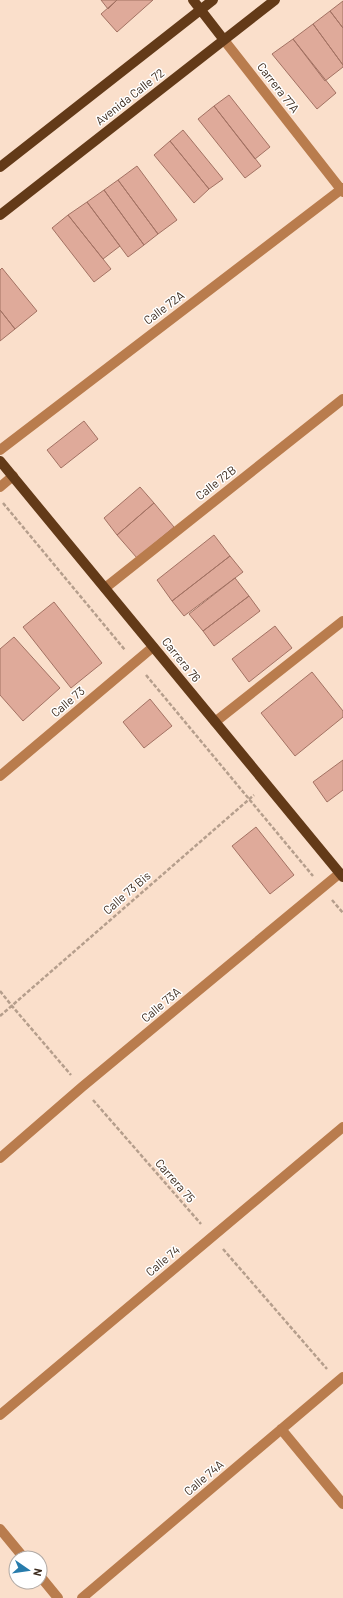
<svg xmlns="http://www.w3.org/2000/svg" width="343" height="1598" font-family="Barlow,sans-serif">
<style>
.building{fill:#dfaa9a;stroke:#a37263}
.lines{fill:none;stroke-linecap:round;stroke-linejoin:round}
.path{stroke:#b59e8c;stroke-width:2.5;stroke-dasharray:4 2;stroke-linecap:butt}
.minor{stroke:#b97c4d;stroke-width:10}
.major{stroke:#633a18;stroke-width:10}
.labels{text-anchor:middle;stroke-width:3;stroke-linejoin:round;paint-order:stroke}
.street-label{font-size:12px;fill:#3c2b1e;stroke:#fff}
</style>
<rect width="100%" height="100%" fill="#fadfcb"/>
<!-- building -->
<path class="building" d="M101,0H117L108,9Z
M117,0H153L117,32L101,14Z
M343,1V28L330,11Z
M330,11L343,28V65L313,24Z
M313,24L343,65V67L325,81L293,39Z
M293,39L336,93L317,109L272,54Z
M229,95L270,147L255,159L214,106Z
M214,106L261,166L245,178L198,119Z
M183,130L223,179L209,189L170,141Z
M170,141L209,189L194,203L154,155Z
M137,166L177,220L158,234L118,180Z
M118,180L158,234L144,245L104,190Z
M104,190L144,245L128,257L87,202Z
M87,202L120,246L103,259L68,215Z
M68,215L111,269L94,282L52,228Z
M2,268L37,311L15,329L0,310V270Z
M0,310L15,329L0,341Z
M84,421L98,439L61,468L47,450Z
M140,487L154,503L117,535L104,518Z
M154,503L174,527L137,558L117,535Z
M214,535L230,556L172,601L157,580Z
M230,556L243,572L184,616L172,601Z
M235,578L249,596L203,631L189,614Z
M249,596L260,611L214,646L203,631Z
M54,602L102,663L71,688L23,627Z
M275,626L292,648L249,682L232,659Z
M14,637L60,688L23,721L0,695V649Z
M312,672L343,711V717L295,756L261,713Z
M150,699L172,726L144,748L123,722Z
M343,760V790L327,802L313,782Z
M256,827L294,875L270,894L232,846Z"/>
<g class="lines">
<!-- path -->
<path class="path" d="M3,503L125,650
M146,675L313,876
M332,900L343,913
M0,991L12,1006L71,1075
M0,1016L254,795
M93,1100L201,1224
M223,1249L327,1369"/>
<!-- minor -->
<path class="minor" d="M224,40L343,192
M0,450L343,188
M0,487L13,476
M105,588L343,399
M215,722L343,621
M0,776L153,647
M0,1158L82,1087L340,873
M0,1415L343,1127
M281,1429L343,1504
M0,1529L24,1558
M40,1576L58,1598
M82,1598L343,1377"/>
<!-- major -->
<path class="major" d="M193,0L224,40
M0,167L213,0
M0,215L275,0
M0,461L343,877"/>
</g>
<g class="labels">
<!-- street labels -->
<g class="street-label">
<text transform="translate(278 88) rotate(52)" y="4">Carrera 77A</text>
<text transform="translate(130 97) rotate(-38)" y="4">Avenida Calle 72</text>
<text transform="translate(164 308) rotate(-37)" y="4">Calle 72A</text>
<text transform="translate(216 483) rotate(-38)" y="4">Calle 72B</text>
<text transform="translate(181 660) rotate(51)" y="4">Carrera 76</text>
<text transform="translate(68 702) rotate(-40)" y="4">Calle 73</text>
<text transform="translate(127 893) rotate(-41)" y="4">Calle 73 Bis</text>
<text transform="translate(161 1005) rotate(-40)" y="4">Calle 73A</text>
<text transform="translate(175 1181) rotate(49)" y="4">Carrera 75</text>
<text transform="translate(163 1261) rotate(-40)" y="4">Calle 74</text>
<text transform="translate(204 1478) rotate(-40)" y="4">Calle 74A</text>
</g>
</g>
<!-- north arrow -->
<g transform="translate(28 1570) rotate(103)"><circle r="19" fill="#ffffff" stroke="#b1aaa5"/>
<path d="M0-3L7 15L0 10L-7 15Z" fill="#277cac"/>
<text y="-6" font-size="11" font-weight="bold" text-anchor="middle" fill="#3c2b1e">N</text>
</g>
</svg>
